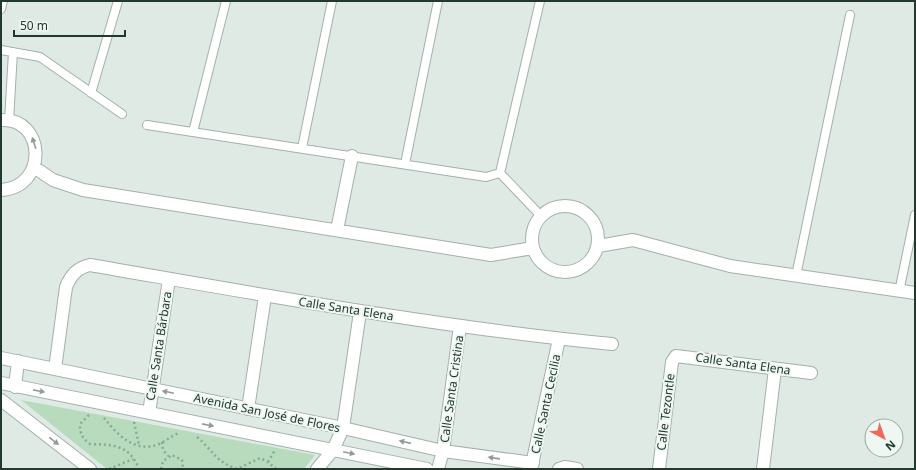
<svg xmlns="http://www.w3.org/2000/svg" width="916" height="470" font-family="'Noto Sans',sans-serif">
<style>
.green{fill:#b8dbbd}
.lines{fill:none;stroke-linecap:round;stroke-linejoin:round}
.service-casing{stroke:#a2b1aa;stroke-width:10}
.minor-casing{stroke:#a2b1aa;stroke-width:14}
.path{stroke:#80ad99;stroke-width:2.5;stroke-dasharray:2 3;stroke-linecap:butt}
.service{stroke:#fff;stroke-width:8}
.minor{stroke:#fff;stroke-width:12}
.oneway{fill:#909c97}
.labels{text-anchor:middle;stroke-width:4;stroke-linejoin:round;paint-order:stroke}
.street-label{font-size:12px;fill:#21392f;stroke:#eff7f2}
</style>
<rect width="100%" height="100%" fill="#dfeae4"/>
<!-- green -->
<path class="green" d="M21,400L315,455L304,469H107Z"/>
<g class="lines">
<!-- service casing -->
<g class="service-casing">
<path id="service" d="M1,9L3,1
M1,50L40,57L122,114
M91,93L118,1
M9,121L13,52
M147,125L486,177L500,173
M193,132L226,1
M302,148L332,1
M405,164L438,1
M500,173L540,1
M500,173L541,216
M796,276L850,15
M899,292L915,215"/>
</g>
<!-- minor casing -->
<g class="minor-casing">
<path id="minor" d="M1,120C45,117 49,187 1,190
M34,167L53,180L83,190L491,255L533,248
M532 239a33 33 0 1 1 66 0a33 33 0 1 1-66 0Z
M337,230L352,156
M598,246L633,240L730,266L915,293
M1,358L343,428L443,451L533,463
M55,369L66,287C71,275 77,268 90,265C264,295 437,327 612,344
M1,383L427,469
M15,387L18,361
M1,400L90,469
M248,409L265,296
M149,413L169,279
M317,469L333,450L343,428L360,312
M438,469L443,451L460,326
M531,469L559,339
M559,469L565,467L577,469
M659,469L672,362L676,356L811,373
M763,469L775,369"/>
</g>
<!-- path -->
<path class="path" d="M89,415L80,424C80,434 82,438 90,444C113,445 129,444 139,469
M104,418C117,434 135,454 159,444C166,441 171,436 179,433
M134,422L139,445
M197,437C214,451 213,460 237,469L260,458L268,462L276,469
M162,442L163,450L168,456
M268,462L275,450
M109,469L133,459
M161,469L163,461L172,455L182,460L183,469"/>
<!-- service -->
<use href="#service" class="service"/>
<!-- minor -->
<use href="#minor" class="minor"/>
</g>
<!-- one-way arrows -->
<defs><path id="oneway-solid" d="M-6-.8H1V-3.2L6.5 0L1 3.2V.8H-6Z"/></defs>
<g class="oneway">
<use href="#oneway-solid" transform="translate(34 143) rotate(-108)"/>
<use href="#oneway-solid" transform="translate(39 391) rotate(11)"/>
<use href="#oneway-solid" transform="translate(168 392) rotate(-168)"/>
<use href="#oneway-solid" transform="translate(208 425) rotate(11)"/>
<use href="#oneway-solid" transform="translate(54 441) rotate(38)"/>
<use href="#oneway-solid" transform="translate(405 442) rotate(-167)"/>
<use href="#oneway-solid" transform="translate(349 453) rotate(12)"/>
<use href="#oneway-solid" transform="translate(494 458) rotate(-172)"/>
</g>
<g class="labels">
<!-- street labels -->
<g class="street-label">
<text transform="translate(346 309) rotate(9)" y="4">Calle Santa Elena</text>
<text transform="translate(159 346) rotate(-81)" y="4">Calle Santa Bárbara</text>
<text transform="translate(743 364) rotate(8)" y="4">Calle Santa Elena</text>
<text transform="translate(452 389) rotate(-82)" y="4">Calle Santa Cristina</text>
<text transform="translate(546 404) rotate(-78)" y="4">Calle Santa Cecilia</text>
<text transform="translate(666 412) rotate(-83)" y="4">Calle Tezontle</text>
<text transform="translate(267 413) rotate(12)" y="4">Avenida San José de Flores</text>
</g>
</g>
<!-- border -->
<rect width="916" height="470" fill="none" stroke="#21392f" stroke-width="4"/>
<!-- north arrow -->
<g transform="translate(884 438) rotate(139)"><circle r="19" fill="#eff7f2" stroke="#9daba4"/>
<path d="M0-3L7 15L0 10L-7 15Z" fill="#ee6959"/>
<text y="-6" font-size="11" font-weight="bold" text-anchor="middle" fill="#21392f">N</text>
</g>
<!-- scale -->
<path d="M14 30v6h111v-6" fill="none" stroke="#21392f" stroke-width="2"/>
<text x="20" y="30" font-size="12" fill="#21392f" stroke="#eff7f2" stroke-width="3" paint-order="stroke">50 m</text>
</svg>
